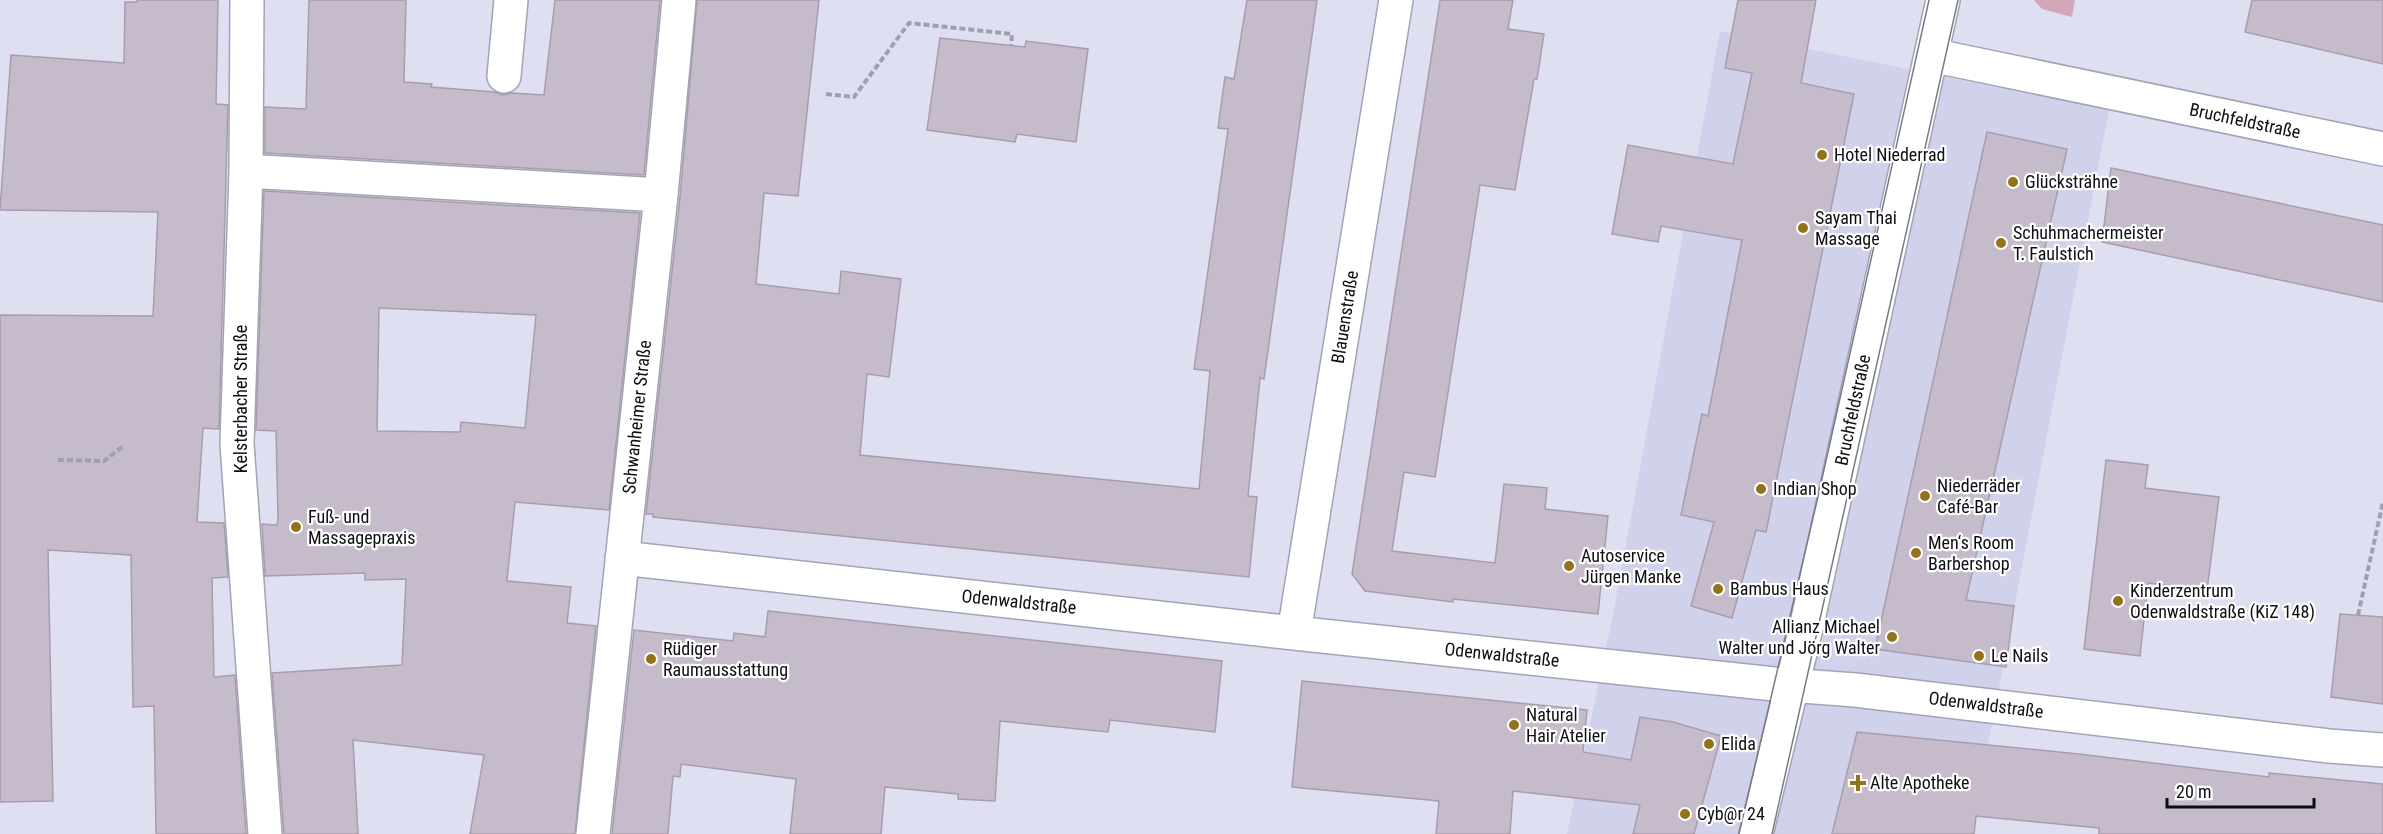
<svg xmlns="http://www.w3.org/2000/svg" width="2383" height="834" font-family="'Roboto Condensed',sans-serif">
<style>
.built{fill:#d0d1ea}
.park{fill:#d2a7ba}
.building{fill:#c6bbca;stroke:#a99dad;stroke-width:1.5;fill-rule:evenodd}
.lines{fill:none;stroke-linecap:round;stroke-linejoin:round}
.minor-casing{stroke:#a2a3b4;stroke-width:36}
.path{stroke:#9f9fae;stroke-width:4;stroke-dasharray:6 3;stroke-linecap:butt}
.minor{stroke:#fff;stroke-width:33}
.tram{stroke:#7a7a87;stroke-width:1.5}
.poi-dot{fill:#93731a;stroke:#fff;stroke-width:2}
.labels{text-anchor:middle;stroke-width:4.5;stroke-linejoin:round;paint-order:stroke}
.street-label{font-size:18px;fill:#0d0d13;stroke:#fff}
.poi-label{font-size:18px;fill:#0d0d13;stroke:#fff;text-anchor:start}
</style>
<rect width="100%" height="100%" fill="#dfdff2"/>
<!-- built -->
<path class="built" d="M1720,31L2109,110L1971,834H1567L1615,605Z"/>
<!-- park -->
<path class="park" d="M2034,0H2075L2072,17L2042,9Z"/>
<!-- building -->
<path class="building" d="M137,0H218L216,104L228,105L219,429L203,428L197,522L224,523L228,577L212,578L214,677L235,675L246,834H156L154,706L133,707L131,555L48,550L53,801L0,802V315L153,316L158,212L0,210L11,55L124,63L125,2H137Z
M309,0H406L404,82L432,84L431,87L494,92L502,95L512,93L544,95L555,0H660L644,175L265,153V107L306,109Z
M697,0H819L798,196L764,193L756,284L839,294L841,271L901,279L889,377L867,374L860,455L1199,489L1210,371L1194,369L1228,129L1218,128L1225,77L1234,79L1247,0H1317L1264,379L1260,378L1248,496L1257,497L1249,577L653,517V514H646L680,197Z
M1440,0H1513L1508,29L1544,34L1537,79H1534L1515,190L1480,185L1435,477L1404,472L1392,551L1495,563L1504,484L1547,488L1545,509L1608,516L1598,614L1453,599V602L1365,591L1352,574Z
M1738,0H1816L1801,83L1854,94L1766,532L1756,530L1732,618L1691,606L1714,522L1681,515L1702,414L1708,416L1742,240L1661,226L1658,242L1612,234L1628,145L1733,164L1752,73L1725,68Z
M2252,0H2383V64L2245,32Z
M940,38L1025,47L1026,41L1088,49L1076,142L1017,134L1015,142L927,130Z
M1987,132L2067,149L1966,600L2014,606L2006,667L1875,649Z
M2111,168L2383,225V302L2102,242Z
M264,191L640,213L609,510L515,502L507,581L571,587L567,623L596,626L575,834H470L484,755L353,740L358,834H284L272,673L402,665L406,579L365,580V573L265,576L262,524L277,525L278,517L276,431L256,430ZM379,308L536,315L525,428L461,422L460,432L377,431Z
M2106,460L2148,465L2145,488L2219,497L2207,590L2148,583L2140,656L2084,649Z
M768,611L1222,661L1215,732L1110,720L1108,732L1000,721L995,801L958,799V794L885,787L881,834H790L796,779L681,764L680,777L673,776L668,834H612L634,630L733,641L734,633L765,637Z
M2340,614L2383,617V704L2331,697Z
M1302,681L1587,710L1583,752L1631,760L1640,717L1673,722L1721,736L1694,834H1633L1640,805L1513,791L1510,834H1436L1439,801L1292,787Z
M1857,732L2079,754L2269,777V773L2383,784V834H2099V828L1976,816L1974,834H1832Z"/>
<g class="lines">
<!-- minor casing -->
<g class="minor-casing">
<path id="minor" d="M247,0L246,171L237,444L265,834
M1931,55L2383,149
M504,76L511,0
M246,171L661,195
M622,558L1294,633L1774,684L1855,690L2329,746L2383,750
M1294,633L1396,0
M593,834L661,195L679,0
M1756,834L1807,624L1943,0"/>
</g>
<!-- path -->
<path class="path" d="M826,94L854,97L909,23L1012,34L1011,46
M58,460L104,461L122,447
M2358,615L2383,502"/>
<!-- minor -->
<use href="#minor" class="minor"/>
<!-- tram -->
<path class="tram" d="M1739,834L1817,501L1929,0
M1772,834L1958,0"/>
</g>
<!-- markers -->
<g class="poi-dot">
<circle cx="1822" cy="155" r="6"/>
<circle cx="2013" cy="182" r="6"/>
<circle cx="1803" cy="228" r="6"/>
<circle cx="2001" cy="243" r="6"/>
<circle cx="1761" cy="489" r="6"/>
<circle cx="1925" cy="496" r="6"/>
<circle cx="296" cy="527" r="6"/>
<circle cx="1916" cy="553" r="6"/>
<circle cx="1569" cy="566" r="6"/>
<circle cx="1718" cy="589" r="6"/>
<circle cx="2118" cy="601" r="6"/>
<circle cx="1892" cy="637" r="6"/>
<circle cx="1979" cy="656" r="6"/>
<circle cx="651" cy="659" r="6"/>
<circle cx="1514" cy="725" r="6"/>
<circle cx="1709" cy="744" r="6"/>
<path d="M1855 774h6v6h6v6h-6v6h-6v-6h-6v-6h6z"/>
<circle cx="1685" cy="814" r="6"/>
</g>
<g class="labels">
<!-- street labels -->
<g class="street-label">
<text transform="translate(2245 121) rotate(12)" y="6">Bruchfeldstraße</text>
<text transform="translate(1345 317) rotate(-81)" y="6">Blauenstraße</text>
<text transform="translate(241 399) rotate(-90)" y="6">Kelsterbacher Straße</text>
<text transform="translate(1853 410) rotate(-78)" y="6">Bruchfeldstraße</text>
<text transform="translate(637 417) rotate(-84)" y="6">Schwanheimer Straße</text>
<text transform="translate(1019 602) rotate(6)" y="6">Odenwaldstraße</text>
<text transform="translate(1502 655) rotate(6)" y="6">Odenwaldstraße</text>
<text transform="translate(1986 705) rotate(7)" y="6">Odenwaldstraße</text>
</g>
<!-- poi labels -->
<g class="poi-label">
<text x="1834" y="161">Hotel Niederrad</text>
<text x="2025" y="188">Glücksträhne</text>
<text x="1815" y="224">Sayam Thai<tspan x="1815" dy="21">Massage</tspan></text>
<text x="2013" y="239">Schuhmachermeister<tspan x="2013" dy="21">T. Faulstich</tspan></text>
<text x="1937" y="492">Niederräder<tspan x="1937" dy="21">Café-Bar</tspan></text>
<text x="1773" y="495">Indian Shop</text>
<text x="308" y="523">Fuß- und<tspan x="308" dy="21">Massagepraxis</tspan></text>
<text x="1928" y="549">Men‘s Room<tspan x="1928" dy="21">Barbershop</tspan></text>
<text x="1581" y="562">Autoservice<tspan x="1581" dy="21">Jürgen Manke</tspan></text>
<text x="1730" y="595">Bambus Haus</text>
<text x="2130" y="597">Kinderzentrum<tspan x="2130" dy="21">Odenwaldstraße (KiZ 148)</tspan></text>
<text x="1880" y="633" text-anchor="end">Allianz Michael<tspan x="1880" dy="21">Walter und Jörg Walter</tspan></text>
<text x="663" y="655">Rüdiger<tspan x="663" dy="21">Raumausstattung</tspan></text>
<text x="1991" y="662">Le Nails</text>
<text x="1526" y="721">Natural<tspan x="1526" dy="21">Hair Atelier</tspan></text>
<text x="1721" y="750">Elida</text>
<text x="1870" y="789">Alte Apotheke</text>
<text x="1697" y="820">Cyb@r 24</text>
</g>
</g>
<!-- scale -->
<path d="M2167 798v9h147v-9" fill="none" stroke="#0d0d13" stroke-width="3"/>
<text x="2176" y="798" font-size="18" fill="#0d0d13" stroke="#ffffff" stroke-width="4.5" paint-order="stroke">20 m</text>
</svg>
